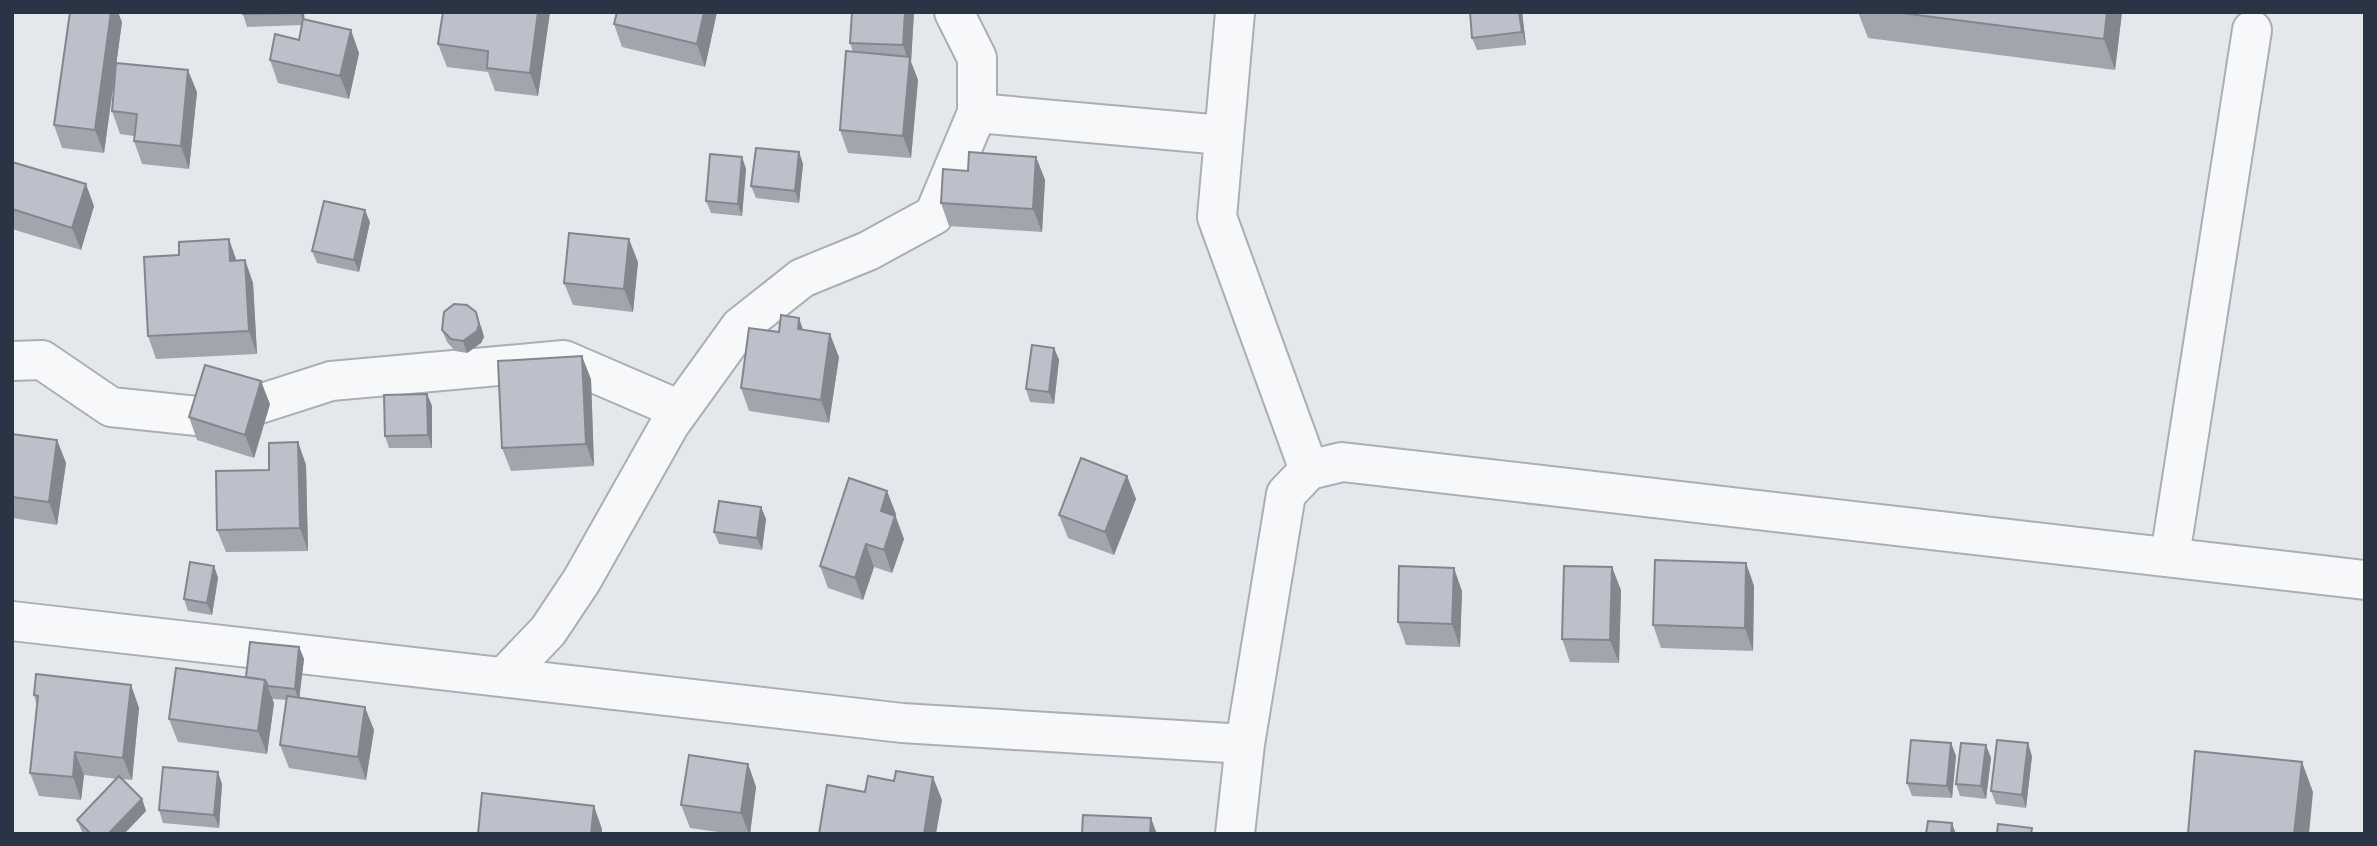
<svg xmlns="http://www.w3.org/2000/svg" width="2377" height="846" font-family="'Fira Sans',sans-serif">
<style>
.lines{fill:none;stroke-linecap:round;stroke-linejoin:round}
.minor-casing{stroke:#a9aeb7;stroke-width:42}
.minor{stroke:#f7f8fa;stroke-width:38}
.wall{fill:#a1a5ae}
.shaded-wall{fill:#83868d}
.building{fill:#bbc0ca;stroke:#83868d;stroke-width:2}
</style>
<rect width="100%" height="100%" fill="#e4e7ec"/>
<g class="lines">
<!-- minor casing -->
<g class="minor-casing">
<path id="minor" d="M1235,12L1217,217L1309,470
M977,113L1222,135
M12,361L42,360L111,407L216,418L331,381L564,360L680,410
M2170,556L2252,30
M12,621L902,723L1245,744
M504,677L548,631L582,580L670,424L740,327L802,278L868,251L934,215L977,113V58L954,12
M1235,834L1245,744L1286,494L1309,470L1342,462L2365,580"/>
</g>
<!-- minor -->
<use href="#minor" class="minor"/>
</g>
<!-- wall -->
<path class="wall" d="M304,12V19L359,53L349,99L278,83L270,60L299,40L302,25L247,27L243,14Z
M443,12H550L538,96L495,91L488,72L447,67L438,44Z
M717,12L705,67L622,47L614,24Z
M914,12L911,62L918,80L911,158L848,153L840,130L853,52L850,43Z
M1470,12H1522L1526,45L1477,50L1472,38Z
M1858,12H2122L2115,70L1868,38Z
M122,22L104,153L62,148L54,125Z
M197,92L189,169L142,164L134,141V136L120,134L112,111Z
M799,152L803,164L799,203L756,198L751,186Z
M742,157L746,169L742,216L711,213L706,201Z
M1036,157L1045,180L1042,232L949,226L941,203Z
M12,162L94,206L81,250L12,229Z
M370,222L359,272L317,263L312,251Z
M236,260H245L253,283L257,354L156,359L148,336Z
M638,262L633,312L573,305L564,283Z
M481,325L484,337L481,343L467,353L455,351L447,342L442,330Z
M803,330L839,357L829,423L749,411L741,388L779,332Z
M1054,348L1059,360L1054,404L1030,402L1026,389Z
M591,379L594,466L511,471L502,448Z
M427,394L432,406V448H389L385,436Z
M270,404L254,458L197,440L189,417Z
M12,434L57,440L66,463L57,525L12,518Z
M298,442L306,465L308,551L226,552L217,530L269,470Z
M1127,476L1136,499L1114,555L1068,538L1059,515Z
M887,491L904,539L892,573L874,567L863,600L828,588L820,566Z
M761,507L766,519L762,550L719,544L714,532Z
M1746,563L1754,586L1753,651L1661,648L1653,625Z
M214,566L218,578L212,615L188,611L184,599Z
M1621,590L1619,663L1570,662L1562,639Z
M1462,591L1460,647L1406,645L1398,622Z
M299,647L304,659L299,697L374,730L366,780L289,768L280,745L287,700L272,699L274,703L267,754L178,742L169,719L246,677Z
M131,685L139,708L132,780L122,779L142,799L146,811L124,834H83L77,820L117,779L84,775L81,800L39,796L30,773L37,706L34,695Z
M1951,743L1956,756L1952,798L1912,796L1907,783Z
M1986,745L1991,758L1986,799L1960,796L1956,784Z
M2032,756L2026,808L1996,804L1991,791Z
M748,764L756,787L750,834H732L690,828L681,805Z
M222,784L219,828L163,823L159,810Z"/>
<!-- shaded-wall -->
<path class="shaded-wall" d="M111,12H118L122,22L104,153L95,130Z
M300,12H304L305,25L300,13Z
M538,12H550L538,96L530,73Z
M704,12H717L705,67L697,44Z
M905,12H914L911,62L918,80L911,158L903,136L909,63L903,45Z
M1519,12H1522L1526,45L1522,32Z
M2107,12H2122L2115,70L2104,39Z
M351,30L359,53L349,99L340,76Z
M188,70L197,92L189,169L181,146Z
M799,152L803,164L799,203L795,191Z
M742,157L746,169L742,216L738,204Z
M1036,157L1045,180L1042,232L1033,209Z
M86,184L94,206L81,250L72,228Z
M365,210L370,222L359,272L354,260Z
M229,239L237,262L230,261Z
M629,239L638,262L633,312L624,289Z
M245,260L253,283L257,354L249,331Z
M476,312L484,337L481,343L467,353L463,341Z
M799,318L807,341L798,329Z
M830,334L839,357L829,423L821,400Z
M1054,348L1059,360L1054,404L1049,392Z
M582,356L591,379L594,466L586,444Z
M261,381L270,404L254,458L245,435Z
M427,394L432,406V448L428,435Z
M57,440L66,463L57,525L49,502Z
M298,442L306,465L308,551L300,528Z
M1127,476L1136,499L1114,555L1105,532Z
M887,491L896,514L894,520L895,516L904,539L892,573L884,550L881,511Z
M761,507L766,519L762,550L757,538Z
M866,544L874,567L863,600L855,578Z
M1746,563L1754,586L1753,651L1745,628Z
M214,566L218,578L212,615L207,603Z
M1612,567L1621,590L1619,663L1610,640Z
M1454,568L1462,591L1460,647L1452,624Z
M299,647L304,659L299,701L295,689Z
M265,680L274,703L267,754L258,731Z
M131,685L139,708L132,780L123,758Z
M365,707L374,730L366,780L358,757Z
M1951,743L1956,756L1952,798L1947,786Z
M2028,743L2032,756L2026,808L2022,795Z
M1986,745L1991,758L1986,799L1981,786Z
M75,752L84,775L81,800L73,777Z
M2302,762L2313,792L2309,834H2294Z
M748,764L756,787L750,834H749L741,813Z
M218,772L222,784L219,828L214,815Z
M933,777L942,800L936,834H924Z
M142,799L146,811L124,834H108Z
M594,806L602,829V834H591Z
M1151,818L1157,834H1150Z
M1952,823L1956,834H1951Z"/>
<!-- building -->
<path class="building" d="M70,12H111L95,130L54,125Z
M243,12H300V13L243,14Z
M443,12H538L530,73L487,68L488,51L438,44Z
M617,12H704L697,44L614,24Z
M852,12H905L903,45L850,43Z
M1470,12H1519L1522,32L1472,38Z
M1894,12H2107L2104,39Z
M303,19L351,30L340,76L270,60L275,34L299,40Z
M846,51L910,57L903,136L840,130Z
M116,63L188,70L181,146L134,141L137,114L112,111Z
M756,148L799,152L795,191L751,186Z
M969,152L1036,157L1033,209L941,203L943,169L968,171Z
M710,154L742,157L738,204L706,201Z
M12,162L86,184L72,228L12,209Z
M324,201L365,210L354,260L312,251Z
M569,233L629,239L624,289L564,283Z
M229,239L230,261L245,260L249,331L148,336L144,257L179,255V242Z
M454,304L467,305L476,312L479,324L477,331L463,341L451,339L442,330L444,312Z
M781,315L799,318L798,329L830,334L821,400L741,388L749,328L779,332Z
M1032,345L1054,348L1049,392L1026,389Z
M582,356L586,444L502,448L498,361Z
M205,365L261,381L245,435L189,417Z
M427,394L428,435L385,436L384,395Z
M12,434L57,440L49,502L12,497Z
M298,442L300,528L217,530L216,471L269,470V443Z
M1081,458L1127,476L1105,532L1059,515Z
M849,478L887,491L881,511L895,516L884,550L866,544L855,578L820,566Z
M719,501L761,507L757,538L714,532Z
M1655,560L1746,563L1745,628L1653,625Z
M190,562L214,566L207,603L184,599Z
M1399,566L1454,568L1452,624L1398,622Z
M1564,566L1612,567L1610,640L1562,639Z
M250,642L299,647L295,689L268,686L265,680L246,677Z
M176,668L265,680L258,731L169,719Z
M36,674L131,685L123,758L75,752L73,777L30,773L38,696L34,695Z
M287,696L365,707L358,757L280,745Z
M1911,740L1951,743L1947,786L1907,783Z
M1997,740L2028,743L2022,795L1991,791Z
M1961,743L1986,745L1981,786L1956,784Z
M2195,751L2302,762L2294,834H2188Z
M689,755L748,764L741,813L681,805Z
M163,767L218,772L214,815L159,810Z
M896,771L933,777L924,834H819L827,785L865,792L868,776L894,781Z
M119,776L142,799L108,834H91L77,820Z
M482,793L594,806L591,834H478Z
M1083,815L1151,818L1150,834H1082Z
M1928,821L1952,823L1951,834H1926Z
M1998,824L2032,828L2031,834H1997Z"/>
<!-- border -->
<rect width="2377" height="846" fill="none" stroke="#2b3445" stroke-width="28"/>
</svg>
